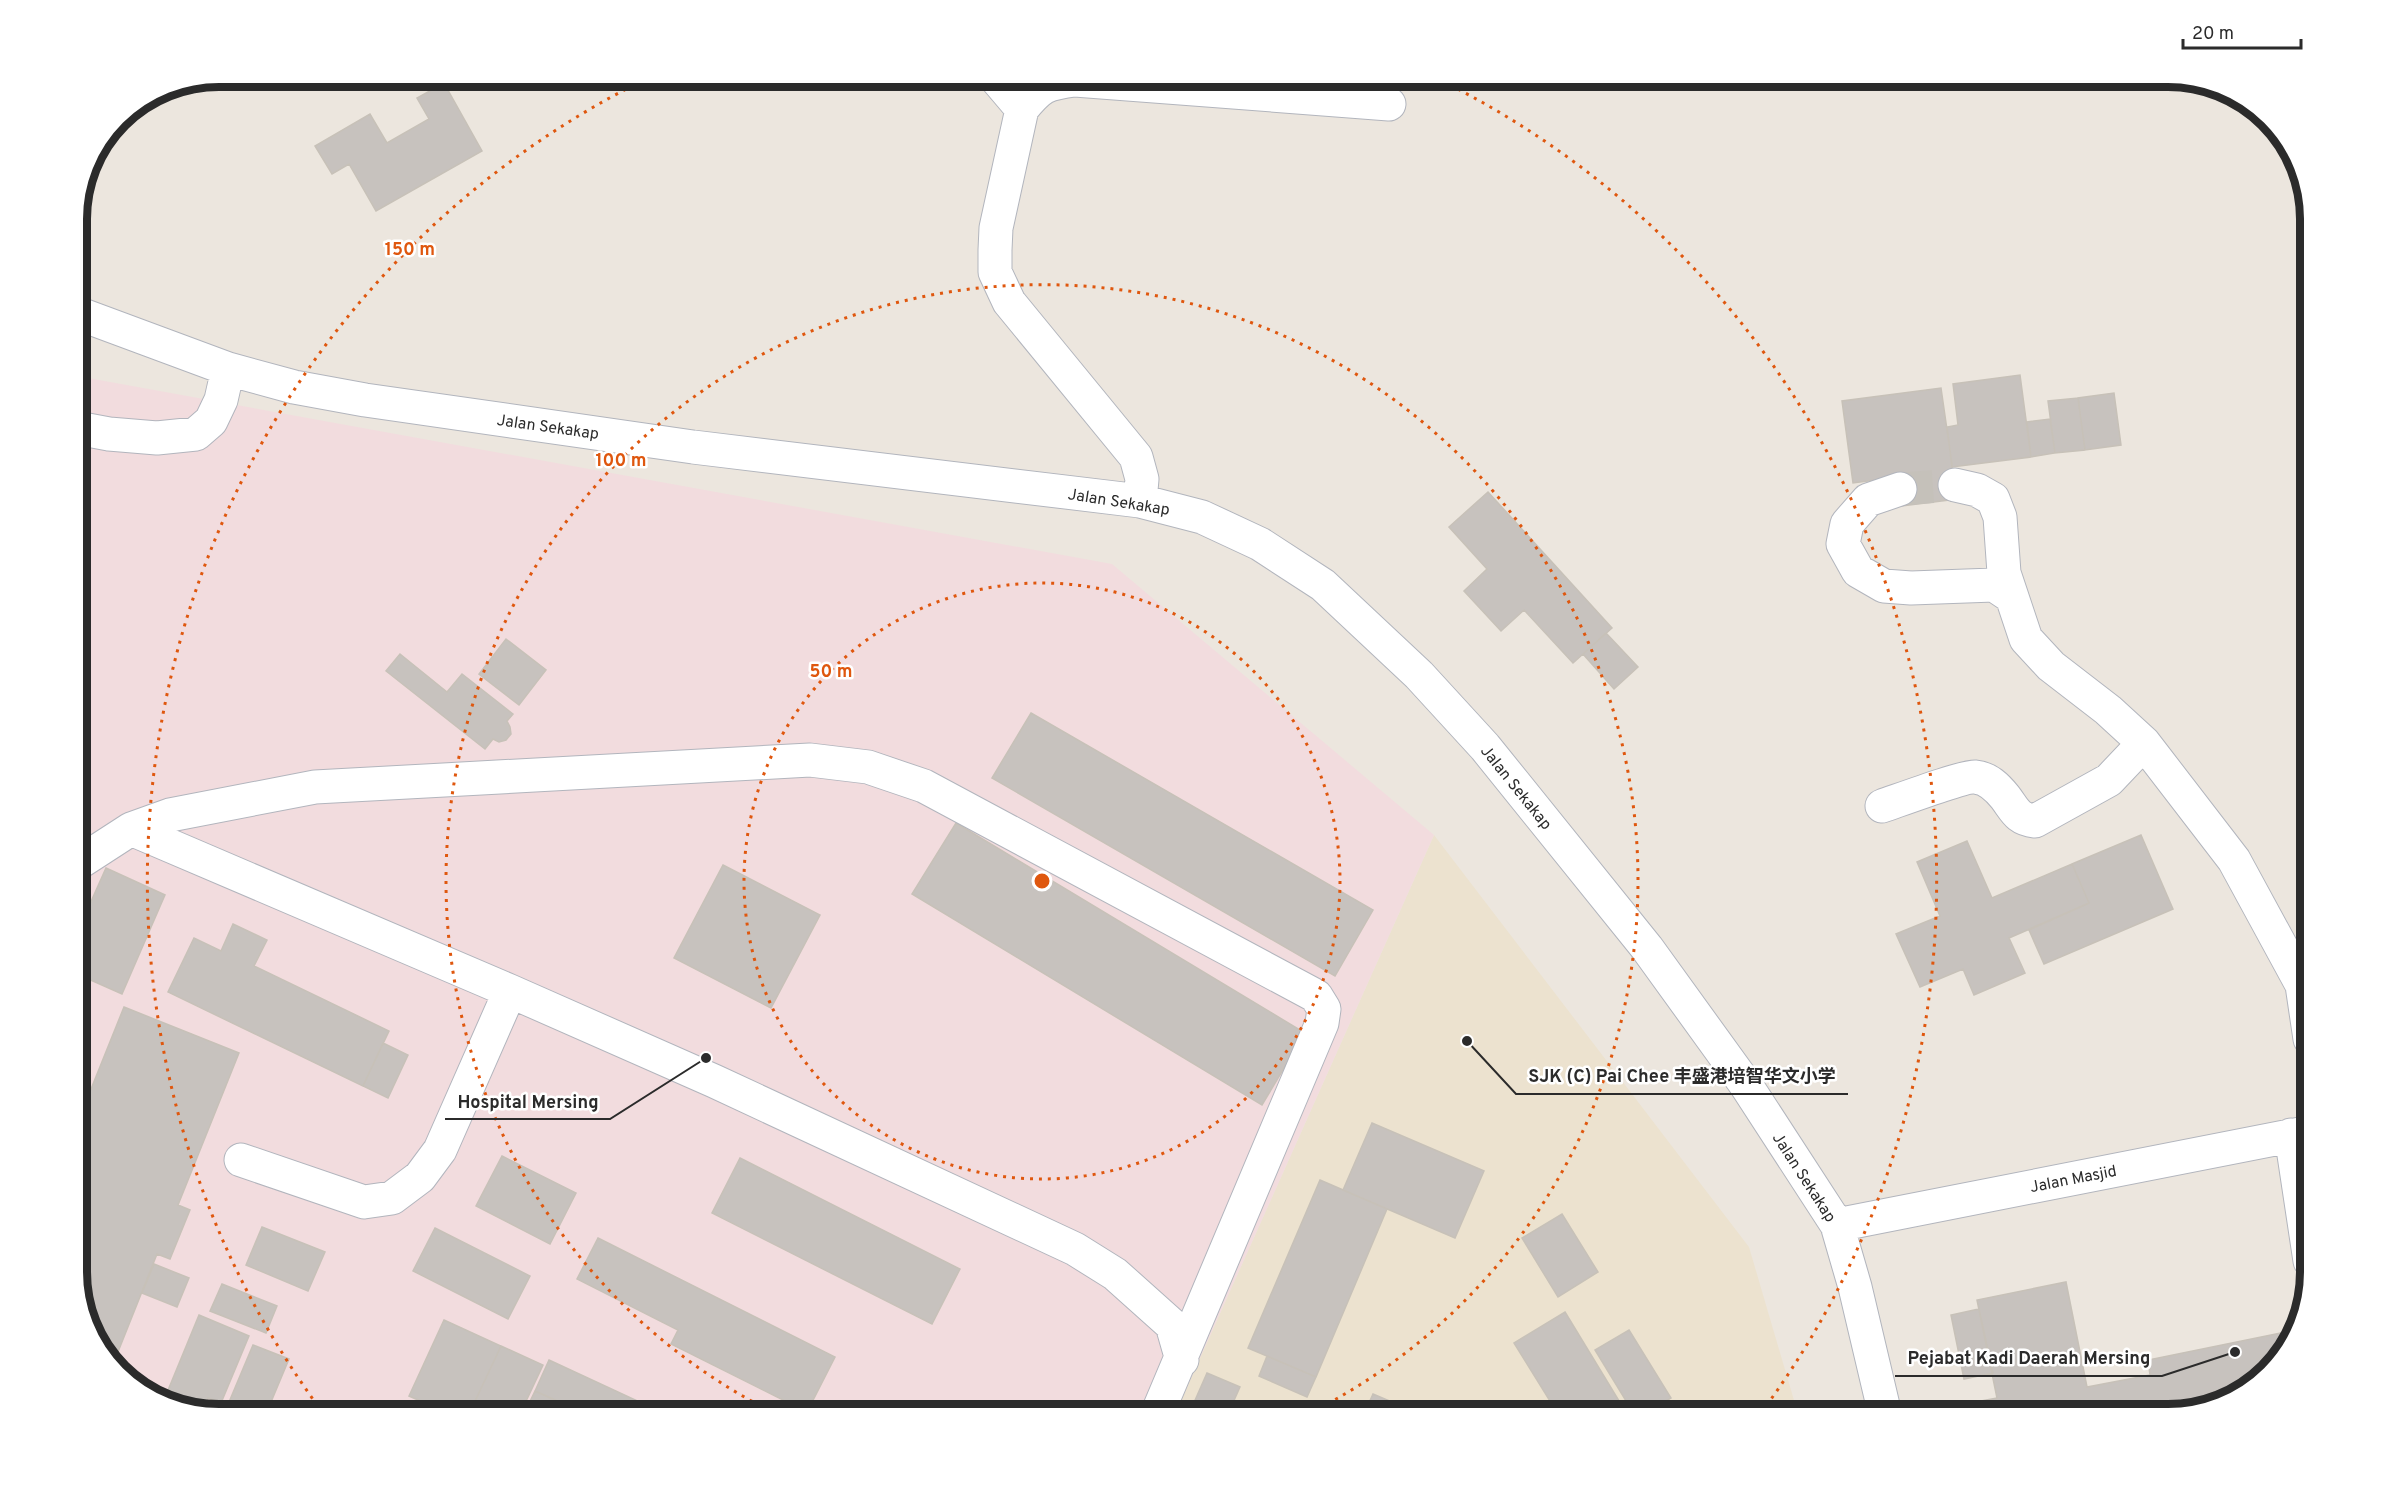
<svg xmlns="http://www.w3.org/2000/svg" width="2387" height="1491" font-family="Overpass,'Noto Sans SC',sans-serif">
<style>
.education{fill:#ece2cf}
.medical{fill:#f2dcde}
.building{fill:#c7c2be;stroke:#c7c1b8;stroke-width:1.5}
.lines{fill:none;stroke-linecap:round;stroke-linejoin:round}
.minor-tunnel{stroke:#c5c1ba;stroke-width:33;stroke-dasharray:33 16;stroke-linecap:butt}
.minor-casing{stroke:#b2b5bd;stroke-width:35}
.minor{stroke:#fff;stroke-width:33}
.ring{fill:none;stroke:#df570e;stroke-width:3;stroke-dasharray:3 6}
.labels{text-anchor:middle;stroke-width:5;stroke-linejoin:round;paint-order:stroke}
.street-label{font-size:16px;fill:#2b2b2b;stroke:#fff}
.rim{fill:none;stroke:#2b2b2b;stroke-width:8}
.centre{fill:#df570e;stroke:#fff;stroke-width:3}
.ring-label{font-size:18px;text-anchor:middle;font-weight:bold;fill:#df570e;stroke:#fff;stroke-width:5;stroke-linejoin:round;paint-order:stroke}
.leader{fill:none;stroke:#2b2b2b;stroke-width:2}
.callout-dot{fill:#2b2b2b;stroke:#fff;stroke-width:2}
.callout-label{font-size:18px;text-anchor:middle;font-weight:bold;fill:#2b2b2b;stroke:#fff;stroke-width:5;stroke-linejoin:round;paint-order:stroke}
</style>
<rect width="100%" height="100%" fill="#ece6de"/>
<!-- education -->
<path class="education" d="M1434,835L1749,1247L1798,1414H1175Z"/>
<!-- medical -->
<path class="medical" d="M77,376L1112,564L1434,835L1175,1414H219L147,1395L96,1344L77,1281Z"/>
<!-- building -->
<path class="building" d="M444,83L482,151L376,211L349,164L332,174L315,146L370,114L387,143L429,119L417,98Z
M2020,375L2031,457L1952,467L1947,427L1958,425L1953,384Z
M1941,388L1957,499L1902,506L1898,477L1853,483L1842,401Z
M2114,393L2121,445L2085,450L2078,398Z
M2078,398L2085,450L2055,453L2048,401Z
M2050,419L2055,453L2031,457L2027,422Z
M1488,492L1612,628L1573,663L1524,610L1501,631L1464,591L1487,569L1449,527Z
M1606,633L1638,667L1614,689L1583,654Z
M506,639L546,670L519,705L479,674Z
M400,654L447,692L462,674L513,714L507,721L510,727L511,734L506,740L499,742L493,739L485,749L386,671Z
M1031,713L1373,910L1335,976L992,778Z
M956,823L1305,1033L1262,1105L912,894Z
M2141,835L2173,909L2044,964L2029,930L2089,903L2072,864Z
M1967,841L1992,898L2072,864L2089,903L2009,938L2025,973L1974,995L1963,969L1920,987L1896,934L1940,916L1917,862Z
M723,865L820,915L771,1008L674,958Z
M106,868L165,895L122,994L77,974V933Z
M233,924L267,940L254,966L389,1031L363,1086L168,992L194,938L221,951Z
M124,1007L239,1053L178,1205L190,1210L170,1259L157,1254L114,1362L96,1344L77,1281V1124Z
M383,1043L408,1055L388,1098L363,1086Z
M1372,1123L1484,1171L1455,1238L1343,1190Z
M502,1156L576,1193L550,1244L476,1206Z
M740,1158L960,1269L932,1324L712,1213Z
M1320,1180L1387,1209L1316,1377L1248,1348Z
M1562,1214L1598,1272L1558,1297L1522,1238Z
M262,1227L325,1252L308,1291L246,1265Z
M435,1228L530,1276L508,1319L413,1271Z
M598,1238L835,1357L807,1412L671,1344L678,1330L577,1279Z
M154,1264L189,1278L177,1307L142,1293Z
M2066,1282L2087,1387L2150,1375L2148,1360L2295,1330L2291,1344L2240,1395L2169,1414H1961L1959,1405L1997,1398L1977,1300Z
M222,1284L277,1306L266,1333L210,1311Z
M1979,1309L1993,1373L1964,1379L1951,1315Z
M1565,1312L1627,1414H1558L1514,1343Z
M199,1315L249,1336L221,1403L208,1398L203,1410L164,1400Z
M444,1320L501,1346L469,1414H450L409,1396Z
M1629,1330L1671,1398L1644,1414H1634L1595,1350Z
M253,1345L289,1359L266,1414H224Z
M501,1346L543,1365L520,1414H469Z
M1267,1356L1316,1377L1307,1397L1259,1376Z
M549,1360L642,1403L637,1414H587L535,1391Z
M1207,1373L1240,1387L1228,1414H1189Z
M535,1391L559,1402L553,1414H524Z
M1373,1394L1420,1414H1364Z
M642,1403L667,1414H637Z"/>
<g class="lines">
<!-- minor-tunnel -->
<path class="minor-tunnel" d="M1900,489L1955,485"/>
<!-- minor casing -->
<g class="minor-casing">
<path id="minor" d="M994,76L1022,109L996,228L995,250V272L1009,302L1136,457L1142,479L1140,501
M1022,109C1041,86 1045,84 1075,80L1389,104
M77,313L228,369L294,387L365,400L693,447L1140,501L1202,517L1260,544L1323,585L1419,675L1485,747L1647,948L1746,1085L1837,1225L1855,1287L1885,1414
M77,428L109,434L157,438L196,434L211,421L221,400L228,369
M1900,489L1868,500L1847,524L1843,544L1858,571L1884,586L1911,588L1994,585L2012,597L2004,573L2000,517L1993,499L1977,490L1955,485
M2012,597L2026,639L2051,666L2108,710L2144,743L2234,860L2302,985L2310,1039
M1882,806C1897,801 1964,776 1975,777C1988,778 1997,787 2005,797C2015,810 2017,819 2035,821L2109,780L2144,743
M131,829L170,815L315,787L810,760L868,767L924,786L1316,996L1324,1009L1322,1023L1157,1414
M77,864L131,829L510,991L714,1081L1075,1249L1115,1274L1172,1325L1182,1360
M2291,1135L2310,1261
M241,1160L364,1202L392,1198L420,1177L440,1150L510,991
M1837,1225L2310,1132"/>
</g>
<!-- minor -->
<use href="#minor" class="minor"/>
</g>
<!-- distance rings -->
<g class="ring">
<circle cx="1042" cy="881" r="298"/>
<path d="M776 1414A596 596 0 1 1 1308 1414"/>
<path d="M323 1413A894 894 0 0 1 650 77M1434 77A894 894 0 0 1 1761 1413"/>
</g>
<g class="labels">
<!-- street labels -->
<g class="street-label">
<text transform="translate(548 426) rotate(8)" y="6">Jalan Sekakap</text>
<text transform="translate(1119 501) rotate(9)" y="6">Jalan Sekakap</text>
<text transform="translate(1517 787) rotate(51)" y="6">Jalan Sekakap</text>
<text transform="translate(1805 1177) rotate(57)" y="6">Jalan Sekakap</text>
<text transform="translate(2073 1178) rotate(-11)" y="6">Jalan Masjid</text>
</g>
</g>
<!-- crop -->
<path d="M0 0H2387V1491H0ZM219 87H2168A132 132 0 0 1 2300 219V1272A132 132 0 0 1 2168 1404H219A132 132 0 0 1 87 1272V219A132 132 0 0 1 219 87Z" fill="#fff" fill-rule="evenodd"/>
<path class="rim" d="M219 87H2168A132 132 0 0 1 2300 219V1272A132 132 0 0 1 2168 1404H219A132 132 0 0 1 87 1272V219A132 132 0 0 1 219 87Z"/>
<circle cx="1042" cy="881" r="9" class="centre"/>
<g class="ring-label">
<text x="410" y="255">150 m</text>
<text x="621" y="466">100 m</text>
<text x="831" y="677">50 m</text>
</g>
<!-- callouts -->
<path class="leader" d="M1467 1041L1516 1094H1848M706 1058L610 1119H445M2235 1352L2162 1376H1895"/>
<g class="callout-dot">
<circle cx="1467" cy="1041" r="6"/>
<circle cx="706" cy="1058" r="6"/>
<circle cx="2235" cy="1352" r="6"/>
</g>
<g class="callout-label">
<text x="1682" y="1082">SJK (C) Pai Chee 丰盛港培智华文小学</text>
<text x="528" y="1108">Hospital Mersing</text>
<text x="2029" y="1364">Pejabat Kadi Daerah Mersing</text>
</g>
<!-- scale -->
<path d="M2183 39v9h118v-9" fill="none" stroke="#2b2b2b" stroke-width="3"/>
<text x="2192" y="39" font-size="18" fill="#2b2b2b" stroke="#ffffff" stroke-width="4.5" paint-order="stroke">20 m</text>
</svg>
